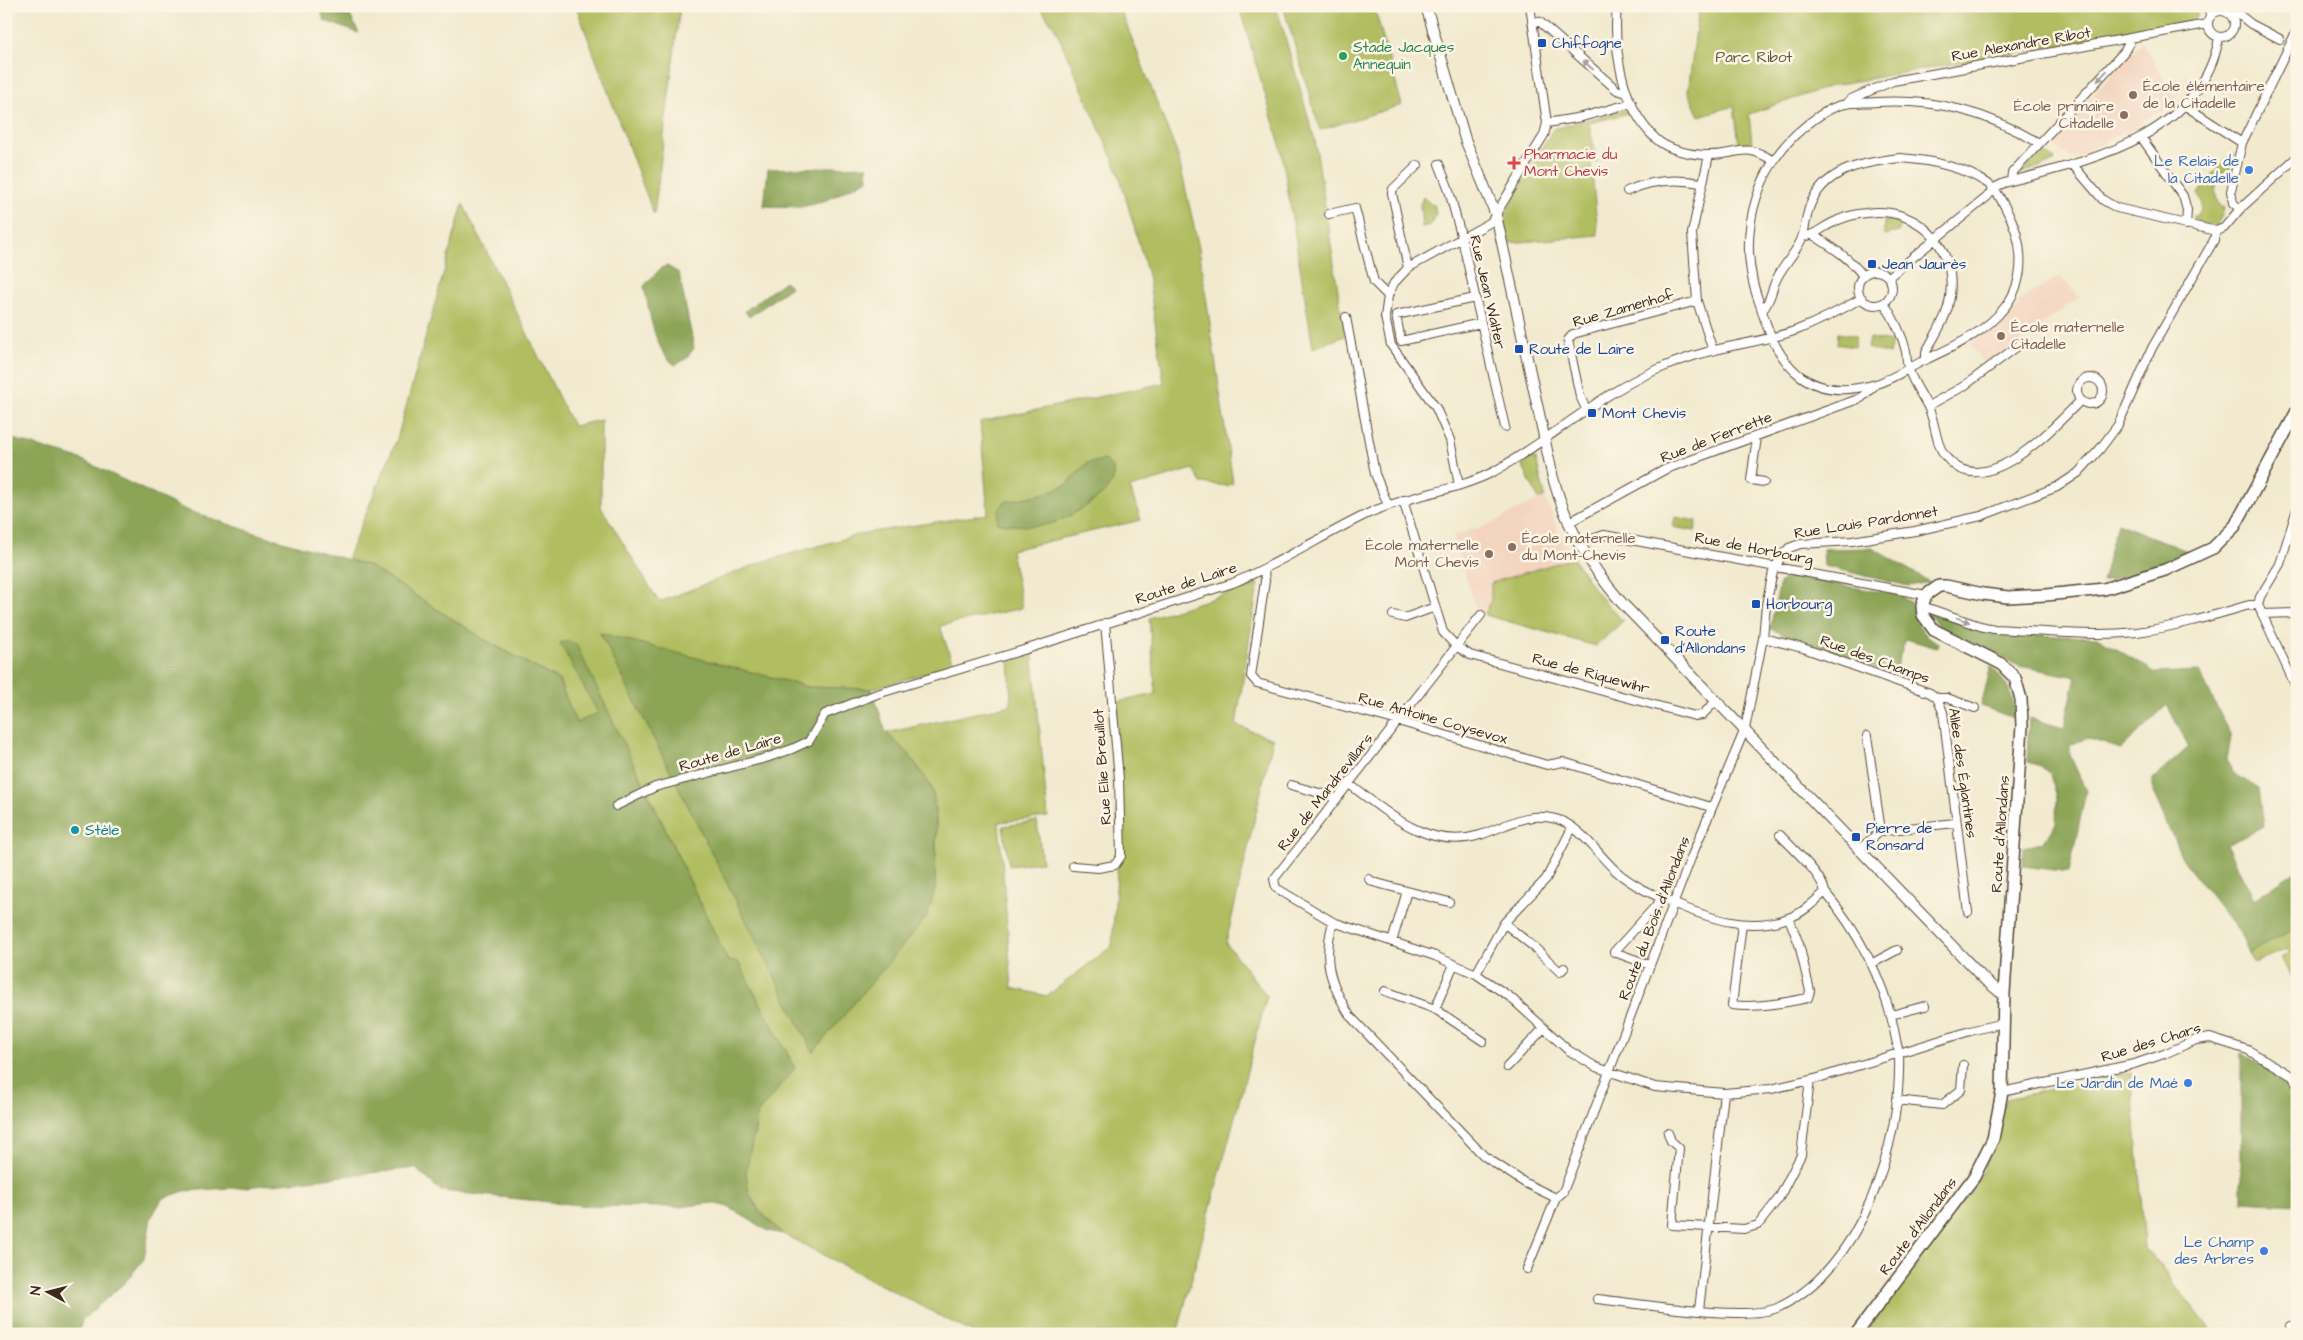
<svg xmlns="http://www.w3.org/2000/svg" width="2303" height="1340" font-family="'Architects Daughter',sans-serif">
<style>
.built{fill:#f3d4bf}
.green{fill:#b0bd60;stroke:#76743f;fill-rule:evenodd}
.forest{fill:#8ca456;stroke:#64673a}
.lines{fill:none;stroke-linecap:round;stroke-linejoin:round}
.minor-casing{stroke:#564739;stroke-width:10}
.tertiary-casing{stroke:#564739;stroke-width:12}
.secondary-casing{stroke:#564739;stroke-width:14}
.minor{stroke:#fff;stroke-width:8}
.tertiary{stroke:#fff;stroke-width:10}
.secondary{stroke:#fff;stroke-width:11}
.oneway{fill:#a79f9a}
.transit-dot{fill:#1a4fb4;stroke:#fcf5e5;stroke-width:2}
.leisure-dot{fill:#2e9e5b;stroke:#fcf5e5;stroke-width:2}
.education-dot{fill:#8d6e63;stroke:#fcf5e5;stroke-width:2}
.health-dot{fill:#e0444e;stroke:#fcf5e5;stroke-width:2}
.shop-dot{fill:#3f7fe0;stroke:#fcf5e5;stroke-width:2}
.culture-dot{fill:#0f9aa8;stroke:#fcf5e5;stroke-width:2}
.labels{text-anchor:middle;stroke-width:5;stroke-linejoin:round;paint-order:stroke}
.transit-label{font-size:15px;fill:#164399;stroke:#fcf5e5;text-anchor:start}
.street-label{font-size:15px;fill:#3b2a1e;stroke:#fcf5e5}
.leisure-label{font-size:15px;fill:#27864d;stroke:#fcf5e5;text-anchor:start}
.park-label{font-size:15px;fill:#5e5632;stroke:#fcf5e5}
.education-label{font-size:15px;fill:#785e54;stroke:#fcf5e5;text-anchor:start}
.health-label{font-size:15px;fill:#be3a42;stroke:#fcf5e5;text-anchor:start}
.shop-label{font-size:15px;fill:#366cbe;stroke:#fcf5e5;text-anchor:end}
.culture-label{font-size:15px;fill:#0d838f;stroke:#fcf5e5;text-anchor:start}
</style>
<rect width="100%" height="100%" fill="#fcf5e5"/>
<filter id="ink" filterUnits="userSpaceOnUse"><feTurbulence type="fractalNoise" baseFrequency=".02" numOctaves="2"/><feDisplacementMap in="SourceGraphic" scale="10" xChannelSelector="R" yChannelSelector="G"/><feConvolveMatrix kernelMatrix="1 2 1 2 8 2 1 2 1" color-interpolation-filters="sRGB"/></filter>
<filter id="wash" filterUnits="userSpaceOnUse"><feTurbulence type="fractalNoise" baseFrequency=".0096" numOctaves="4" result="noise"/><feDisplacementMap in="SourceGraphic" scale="20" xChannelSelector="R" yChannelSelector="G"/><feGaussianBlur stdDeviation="1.12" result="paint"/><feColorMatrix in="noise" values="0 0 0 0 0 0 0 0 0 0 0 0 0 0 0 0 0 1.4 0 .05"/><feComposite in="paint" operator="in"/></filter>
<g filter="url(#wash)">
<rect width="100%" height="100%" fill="#f1eacf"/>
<!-- built -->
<path class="built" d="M2142,42L2177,100L2161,112L2160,110L2142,121V124L2127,133L2125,134L2123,132L2084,154L2085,156L2070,158L2053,144L2052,140Z
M2059,276L2080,297L1985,366L1970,344L2020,307L2017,302Z
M1545,496L1558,530L1573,558L1491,583L1492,592L1489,608L1485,615L1477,614L1453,535L1486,526Z"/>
<!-- green -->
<path class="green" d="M576,6H680L654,215Z
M1039,6H1119L1178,156L1199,248L1233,483L1227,486L1201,483L1193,469L1130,488L1141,520L1011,550L1022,608L940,626L953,665L872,689L809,687L601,634L935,889C935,863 940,813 932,789C925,771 900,746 886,733L1011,705L1009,656L1032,649L1048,817L999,822L1012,988L1047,996L1112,946L1118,860L1117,702L1156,694L1149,618L1258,584L1236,725L1273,739L1226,943L1267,996L1177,1334H975L783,1234C749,1202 736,1183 754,1136C757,1129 755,1120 758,1113C762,1103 787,1077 795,1068L738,962H728L639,773L598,713L576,723L559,680L487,641L369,566L347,559L397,439L463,204L573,426L601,420V507L659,602L765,561L864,533L988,514L980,422L1164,383L1148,275L1118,171L1056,30ZM1087,463L1102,495L1054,523L1005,502L1047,493L1067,484Z
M1239,6H1276L1315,140L1345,336L1313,348L1281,148Z
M1283,6H1374L1402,105L1320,130Z
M1699,6H2195C2198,14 2199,17 2192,22L1834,85L1749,114L1752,144L1739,145L1734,106L1699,116L1688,92Z
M1623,110H1628L1630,113L1589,123L1597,162H1591L1598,235L1510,243L1503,218L1553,129Z
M2042,150L2055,160L2054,162L2021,173Z
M2234,153L2229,172L2224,171C2215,183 2213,191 2219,206L2224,208L2222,216L2216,225L2198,223L2193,217C2204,211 2204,204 2198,194L2210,176Z
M1423,197L1434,205L1436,214L1430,225L1422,227L1420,205Z
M1884,220L1900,221L1899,232L1884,235Z
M1838,333L1856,336L1854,347L1837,344Z
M1869,338L1892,342L1889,354L1867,348Z
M1531,457L1536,459L1545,496L1539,500L1521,463Z
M1675,517L1697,521L1695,531L1673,527Z
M1573,558L1596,592L1623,621L1596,646L1485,615L1491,600V583Z
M1037,821L1042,862L1009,866L1003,826Z
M2294,929L2297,935V973L2291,978L2281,957L2291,952L2288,948L2254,963L2249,953Z
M2131,1072L2145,1247L2214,1334H1865L1981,1175L2006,1099Z"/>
<!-- forest -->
<path class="forest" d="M319,6H345L359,33L325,21Z
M867,166L868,179L823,202L801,207L764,206L768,169Z
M667,266L679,273L694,348L686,359L675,365C653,349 650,312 644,286L661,268Z
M785,281L791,287L749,317L745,311Z
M6,437L80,459L186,510L255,533L369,566L487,641L559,681L576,723L598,713L560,643L570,641L577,646L728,961L738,962L795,1068L758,1113L746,1172L749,1195L760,1212L783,1234L768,1231L728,1207L712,1203L679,1207L588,1206L441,1191L415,1168L246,1187L184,1191L162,1199L151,1218L144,1259L125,1282L82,1320L78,1334H6Z
M1105,460L1113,468C1113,472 1114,477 1113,480C1108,496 1070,517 1055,522C1036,529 1015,525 997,523L999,509L1005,502L1047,493L1067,484L1087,463Z
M2117,523L2192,553L2155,569L2102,582Z
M1872,548L1930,582L1908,586L1824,566L1823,549Z
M1792,577L1899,595L1911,603C1916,626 1919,631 1938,643L1937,648L1906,639L1893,675L1770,629L1780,582Z
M1928,612L1990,634L2097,637L2156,673L2199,671L2231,736L2227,759L2232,772L2259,789L2264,827L2226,845L2254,899L2297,870V935L2293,929L2249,953L2240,933L2184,862L2153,792V779L2189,747L2167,705L2121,749L2087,738L2070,745V755L2086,791L2069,872L2023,866V847L2042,843L2056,824L2057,798L2051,775L2041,766L2027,762L2029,718L2064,728L2076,677L2019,666L1937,625Z
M600,633L809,687L872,689L886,733L908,753L932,789L936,826L935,889L927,917L813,1052Z
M1991,666C2008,684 2013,694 2016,719L1981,706Z
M2241,1053L2277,1073L2297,1094V1204L2241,1201Z"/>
</g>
<g filter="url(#ink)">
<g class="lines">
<!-- minor casing -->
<g class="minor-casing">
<path id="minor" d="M1617,6C1613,49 1622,107 1655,138C1667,150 1691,155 1708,155C1738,156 1744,141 1773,161
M2205,6L2212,14
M2208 24a13 13 0 1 1 26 0a13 13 0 1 1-26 0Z
M2237,13L2251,24L2280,39
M1532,21L1540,22L1617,90L1627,93
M1845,104L1851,99L1893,81L2207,24
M2184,105L2242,143
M1547,123L1582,117L1632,103
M2141,137L2183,196L2187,210L2186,225
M1709,155L1692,233L1697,301L1713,351
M1900,158C1930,160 1961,166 1987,183C1996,189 2000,198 2005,207C2023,238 2028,277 2005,307C1986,332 1955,346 1927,359C1910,367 1893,379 1876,384C1811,403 1779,369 1762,311C1771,301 1771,291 1776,280C1783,265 1796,253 1802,238C1806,226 1806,212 1812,201C1829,167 1867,162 1900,158Z
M1439,164L1448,187L1462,239L1505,427
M2073,165L2103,200L2117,208L2216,231L2224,228L2240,209L2297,157
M2011,181L2012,173L2124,52L2132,38
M1627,191C1651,180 1676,178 1701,183
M2240,209L2233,203L2231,191L2242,143L2297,30
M1329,214L1355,208L1374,282L1388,296
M1813,235C1832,247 1850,258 1863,276
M1802,237C1814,236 1820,229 1830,224C1841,218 1854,214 1866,213C1922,205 1962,253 1948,307C1944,323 1933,338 1926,352V360
M1408,268L1392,193L1393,189L1418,165
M1858 288a17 17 0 1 1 34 0a17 17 0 1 1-34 0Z
M1889,277L1987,197L1994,188L2004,183C2087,161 2201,138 2219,38
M1475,298L1396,315L1401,341L1481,323
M1884,303C1893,317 1902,334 1906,351C1907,357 1906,364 1909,370C1913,383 1922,395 1928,407C1936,423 1935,444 1946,457C1984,505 2055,426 2081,400
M1762,311C1759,301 1755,292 1753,282C1740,226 1759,164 1803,128C1815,118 1831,106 1846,104C1856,102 1867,103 1877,102C1939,99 1986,112 2039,143
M1346,317L1375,474L1388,505
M2077 391a13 13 0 1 1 26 0a13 13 0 1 1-26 0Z
M1928,406L1964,386L2022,343
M1586,409L1580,396L1568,340L1573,334L1697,301
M1752,438L1756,444L1751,480L1764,482
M1459,485L1450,440L1436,408L1391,345L1385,317L1388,296L1394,283L1408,268L1491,222L1544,135L1547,123L1530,6
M1403,500L1443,632L1456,646L1470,655L1695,716L1702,715L1716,701
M2297,509L2280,564L2260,597L2258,605L2297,689
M1568,523L1666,469L1861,398L1875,385
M1578,544L1604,535L1926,595
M1264,570L1265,581L1251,676L1257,683L1398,721L1547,765L1563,762L1711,807
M1922,606L1980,626L1994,629C2041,631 2090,637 2137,632C2175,627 2212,616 2249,605H2258
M2262,614L2297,613
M1393,615L1405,618L1435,607
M1481,615L1274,879L1276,888L1333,922L1435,956L1476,974L1510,997L1568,1050L1596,1067L1655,1087L1724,1093L1771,1089L1815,1079L1970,1031L2003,1023
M1763,638L1803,648L1930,693L1937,698H1947L1975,708
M1937,698L1943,712L1968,912
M1867,736L1881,831
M1349,784C1387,812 1428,851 1480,835C1508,826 1525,811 1556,819C1580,825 1598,855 1616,871C1633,886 1654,895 1675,904C1711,919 1749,932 1788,918C1802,914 1814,902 1825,892C1858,931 1883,979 1894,1029C1895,1037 1898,1047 1899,1055C1902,1142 1862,1269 1777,1308C1744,1322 1637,1303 1597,1299
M1291,785L1330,796L1336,800
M616,806L655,787L766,758L792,749L809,741L825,714L877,694L1027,649L1233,583C1280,563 1322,536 1367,514C1407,495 1454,492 1493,472C1549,441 1596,396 1656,370C1679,360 1703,352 1728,347C1751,342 1775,338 1797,330C1820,321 1841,310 1862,298
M1780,835C1793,849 1822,874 1825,892
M1858,850L1881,831L1955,823
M1073,866L1098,868L1115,865L1121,856L1119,779L1105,623
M1369,879L1373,882L1407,891L1392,942
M1407,891L1449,902
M1333,922C1322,961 1330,983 1350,1016L1484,1156L1525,1183L1556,1198
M1504,923L1535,948L1560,972L1564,968
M1742,924L1732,1005C1757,1008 1783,1003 1808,998L1810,991L1799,944L1789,918
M1871,964L1897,950
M1650,965L1614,952L1662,899
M1476,974L1504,923L1546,879L1572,828
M1385,991L1435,1009L1454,964
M1435,1009L1483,1041
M1891,1015L1925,1006
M1507,1067L1543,1029
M2002,1092L2134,1064L2164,1054L2196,1040L2210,1038L2248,1050L2292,1076L2297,1083
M1896,1100L1942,1105L1961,1090L1963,1065
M1668,1133L1671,1141L1679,1148L1672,1225L1744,1229L1758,1225L1779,1198L1801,1155L1810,1080
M1527,1269L1556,1198L1563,1192L1691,858L1745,729L1763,638L1766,605L1773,572L1782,555L1789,548L1800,544L1852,541L1915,531L1981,516L2057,487L2078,473L2100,449L2118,425L2152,348L2214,240L2216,231
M1699,1310L1724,1093
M2290,1326L2295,1334"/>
</g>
<!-- tertiary casing -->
<g class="tertiary-casing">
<path id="tertiary" d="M1426,6L1465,139L1496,215L1553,478C1567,528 1588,563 1621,602L1985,980L2000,992L2004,993"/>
</g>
<!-- secondary casing -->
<g class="secondary-casing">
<path id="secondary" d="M1856,1334L1974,1177L1993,1139L2002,1092L2004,993L2022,726L2021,699L2015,678L2000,663L1934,630L1923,615L1922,606L1926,595L1939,586H1946L1983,594L2008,597L2046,595L2104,589L2165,570L2213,548L2235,526L2297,411"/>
</g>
<!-- minor -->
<use href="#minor" class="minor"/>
<!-- tertiary -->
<use href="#tertiary" class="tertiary"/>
<!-- secondary -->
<use href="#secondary" class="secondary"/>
</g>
<!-- one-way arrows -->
<defs><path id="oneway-solid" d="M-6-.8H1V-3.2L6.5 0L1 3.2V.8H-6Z" transform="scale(1.25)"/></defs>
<g class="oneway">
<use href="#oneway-solid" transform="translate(1588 65) rotate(-139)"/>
<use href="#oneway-solid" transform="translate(2102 76) rotate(133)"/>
<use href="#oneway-solid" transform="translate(1963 620) rotate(20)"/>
</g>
</g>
<!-- markers -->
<g class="transit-dot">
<rect x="1537" y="38" width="10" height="10" rx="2.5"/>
<rect x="1867" y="259" width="10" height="10" rx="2.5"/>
<rect x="1514" y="344" width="10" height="10" rx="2.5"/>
<rect x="1587" y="408" width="10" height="10" rx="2.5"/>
<rect x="1751" y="599" width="10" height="10" rx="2.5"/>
<rect x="1660" y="635" width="10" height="10" rx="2.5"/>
<rect x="1851" y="832" width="10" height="10" rx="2.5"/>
</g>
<circle class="leisure-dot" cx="1343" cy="56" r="5"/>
<g class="education-dot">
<circle cx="2133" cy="95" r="5"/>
<circle cx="2124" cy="115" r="5"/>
<circle cx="2001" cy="336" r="5"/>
<circle cx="1512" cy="547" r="5"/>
<circle cx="1489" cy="554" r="5"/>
</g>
<path class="health-dot" d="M1511.5 155.5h5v5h5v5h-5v5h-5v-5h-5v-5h5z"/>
<g class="shop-dot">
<circle cx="2249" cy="170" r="5"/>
<circle cx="2188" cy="1083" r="5"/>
<circle cx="2264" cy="1251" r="5"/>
</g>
<circle class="culture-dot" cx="75" cy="830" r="5"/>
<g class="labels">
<!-- transit labels -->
<g class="transit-label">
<text x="1552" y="48">Chiffogne</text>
<text x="1882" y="269">Jean Jaurès</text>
<text x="1529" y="354">Route de Laire</text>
<text x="1602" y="418">Mont Chevis</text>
<text x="1766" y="609">Horbourg</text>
<text x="1675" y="636">Route<tspan x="1675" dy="17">d'Allondans</tspan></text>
<text x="1866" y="833">Pierre de<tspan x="1866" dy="17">Ronsard</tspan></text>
</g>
<!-- street labels -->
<g class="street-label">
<text transform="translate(2021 44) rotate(-10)" y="5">Rue Alexandre Ribot</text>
<text transform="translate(1488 292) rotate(77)" y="5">Rue Jean Walter</text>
<text transform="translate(1623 308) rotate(-16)" y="5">Rue Zamenhof</text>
<text transform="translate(1716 437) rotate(-21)" y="5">Rue de Ferrette</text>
<text transform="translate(1866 522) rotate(-9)" y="5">Rue Louis Pardonnet</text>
<text transform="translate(1754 548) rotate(11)" y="5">Rue de Horbourg</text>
<text transform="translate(1186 583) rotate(-18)" y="5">Route de Laire</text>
<text transform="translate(1875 659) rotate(20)" y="5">Rue des Champs</text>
<text transform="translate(1591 673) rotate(15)" y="5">Rue de Riquewihr</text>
<text transform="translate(1433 718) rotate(16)" y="5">Rue Antoine Coysevox</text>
<text transform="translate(730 752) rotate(-16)" y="5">Route de Laire</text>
<text transform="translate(1102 767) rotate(-94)" y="5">Rue Elie Breuillot</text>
<text transform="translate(1963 773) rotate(82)" y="5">Allée des Églantines</text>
<text transform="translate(1325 792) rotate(-52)" y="5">Rue de Mandrevillars</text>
<text transform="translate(2000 834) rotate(-86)" y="5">Route d'Allondans</text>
<text transform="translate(1654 918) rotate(-69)" y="5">Route du Bois d'Allondans</text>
<text transform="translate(2151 1042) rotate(-17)" y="5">Rue des Chars</text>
<text transform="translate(1918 1226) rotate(-53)" y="5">Route d'Allondans</text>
</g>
<!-- leisure labels -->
<g class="leisure-label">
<text x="1353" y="52">Stade Jacques<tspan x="1353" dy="17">Annequin</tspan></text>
</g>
<!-- park labels -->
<g class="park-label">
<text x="1754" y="62">Parc Ribot</text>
</g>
<!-- education labels -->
<g class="education-label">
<text x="2143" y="91">École élémentaire<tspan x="2143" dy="17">de la Citadelle</tspan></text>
<text x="2114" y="111" text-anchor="end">École primaire<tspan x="2114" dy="17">Citadelle</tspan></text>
<text x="2011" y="332">École maternelle<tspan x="2011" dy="17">Citadelle</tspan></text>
<text x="1522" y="543">École maternelle<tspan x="1522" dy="17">du Mont-Chevis</tspan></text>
<text x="1479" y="550" text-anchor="end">École maternelle<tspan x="1479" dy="17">Mont Chevis</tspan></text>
</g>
<!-- health labels -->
<g class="health-label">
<text x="1524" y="159">Pharmacie du<tspan x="1524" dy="17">Mont Chevis</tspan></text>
</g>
<!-- shop labels -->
<g class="shop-label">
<text x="2239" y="166">Le Relais de<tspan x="2239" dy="17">la Citadelle</tspan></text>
<text x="2178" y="1088">Le Jardin de Maé</text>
<text x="2254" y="1247">Le Champ<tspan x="2254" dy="17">des Arbres</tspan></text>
</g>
<!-- culture labels -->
<g class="culture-label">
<text x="85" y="835">Stèle</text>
</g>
</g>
<!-- margin -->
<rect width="2303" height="1340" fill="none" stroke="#fcf5e5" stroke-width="25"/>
<!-- north arrow -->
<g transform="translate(48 1292) rotate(277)" stroke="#fcf5e5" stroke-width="4" paint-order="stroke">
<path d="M0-4L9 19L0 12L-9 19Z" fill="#3b2a1e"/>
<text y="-8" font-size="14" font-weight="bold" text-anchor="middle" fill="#3b2a1e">N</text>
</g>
</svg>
